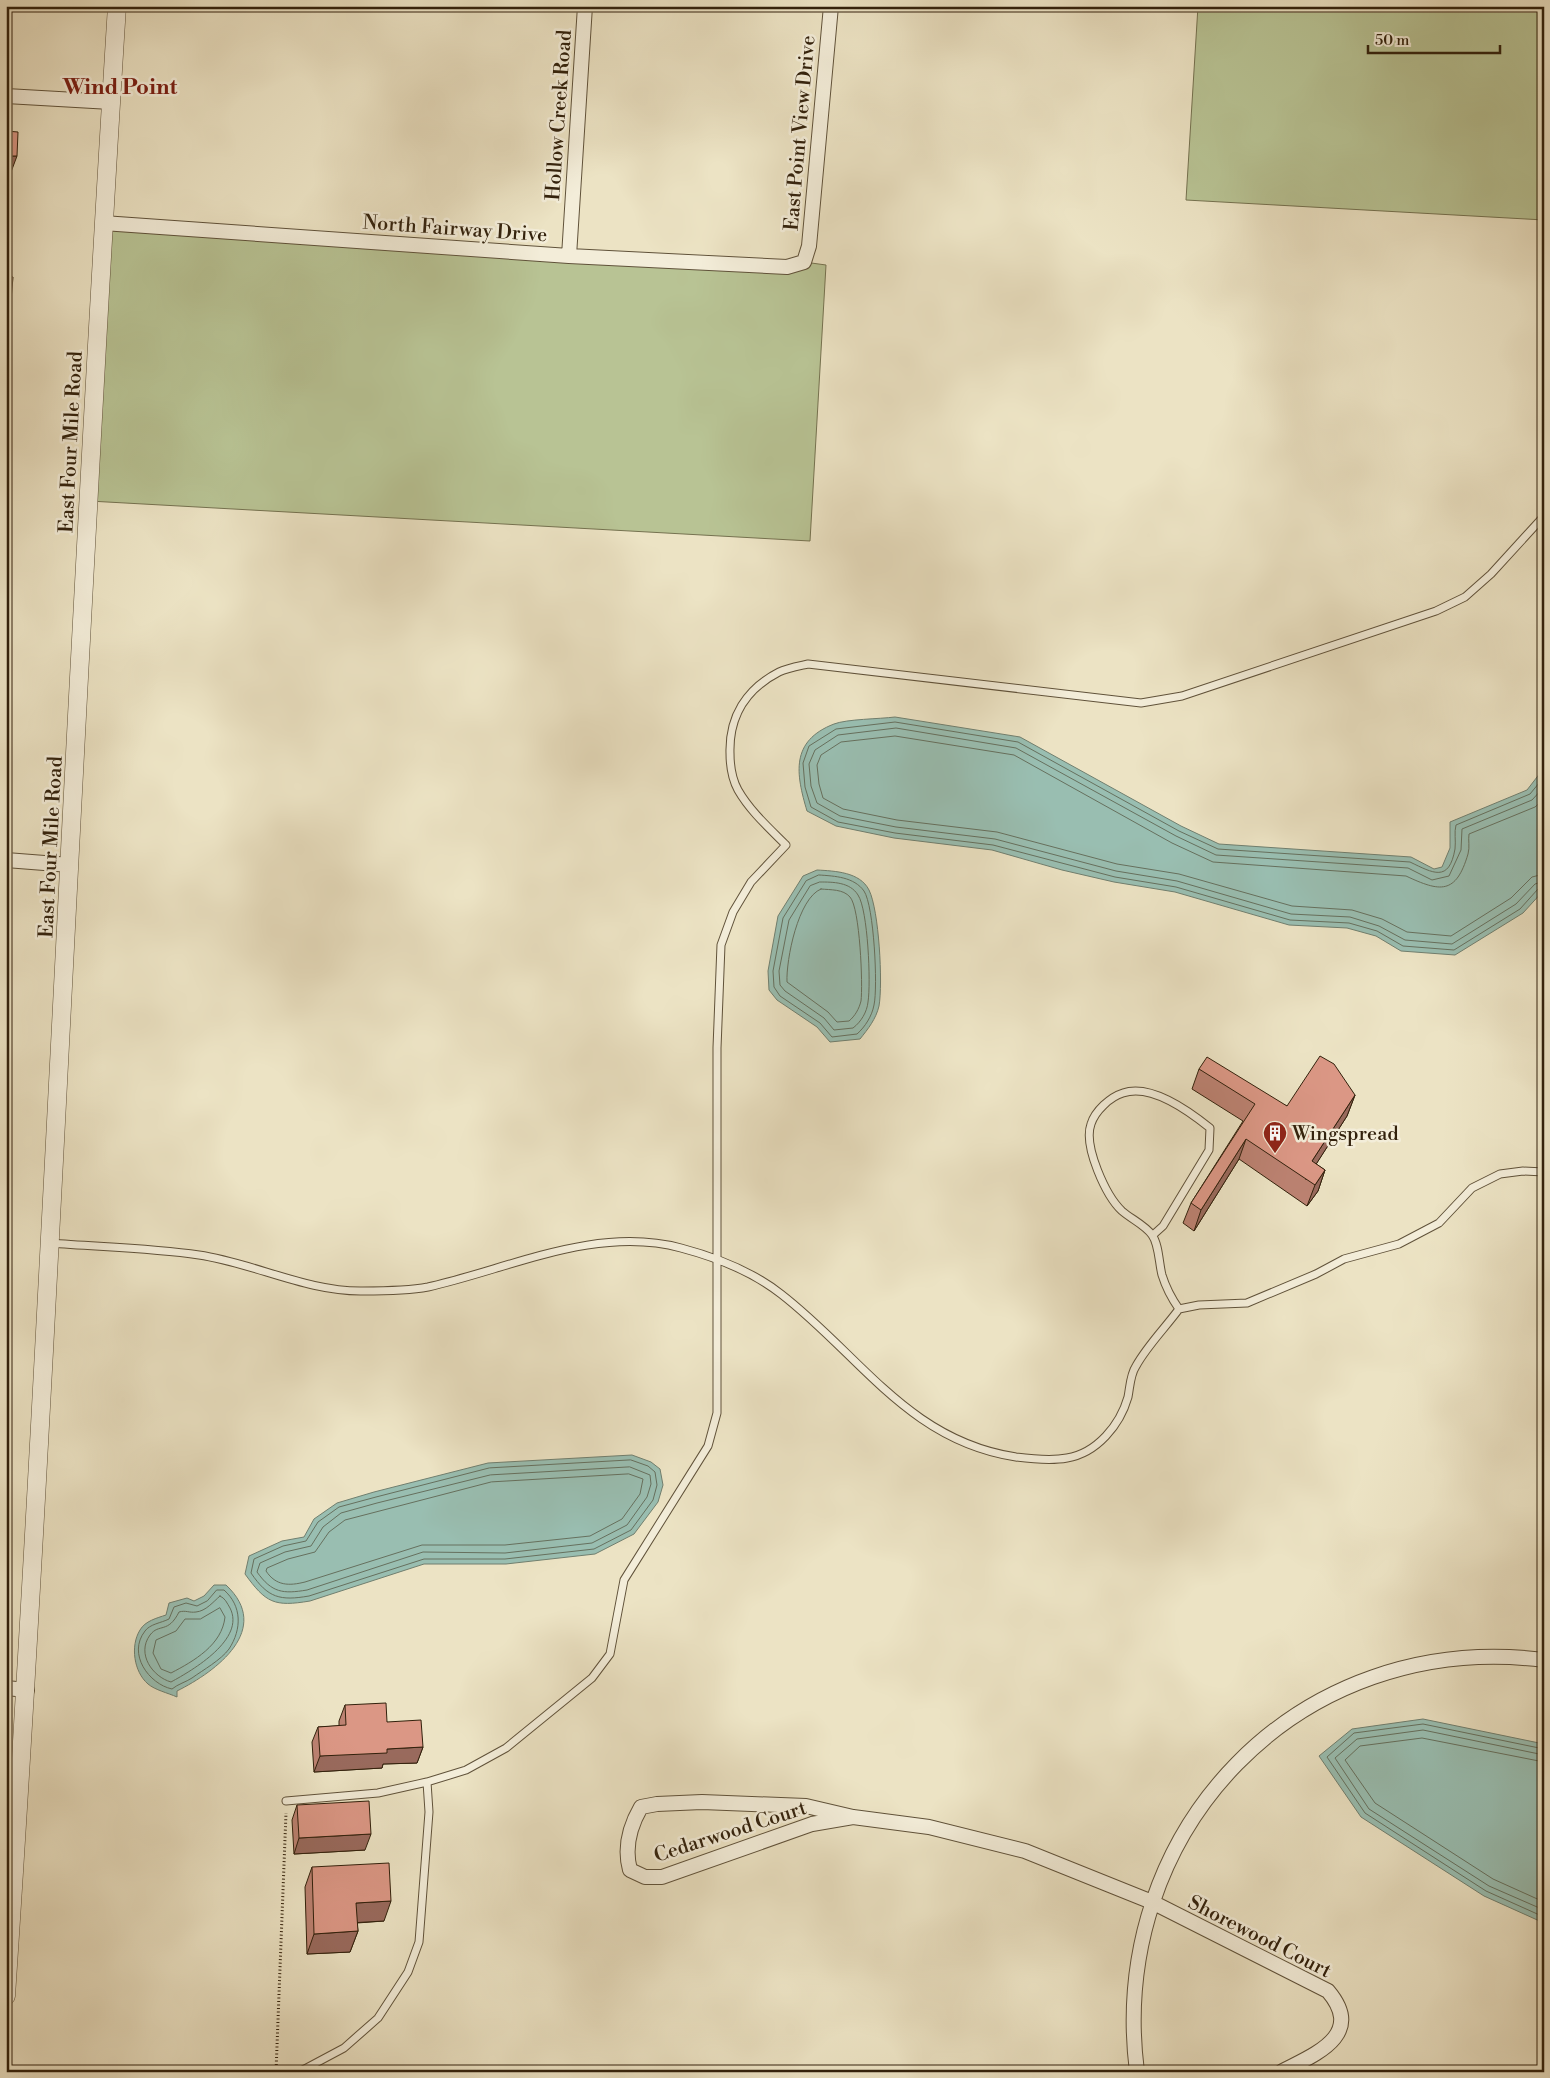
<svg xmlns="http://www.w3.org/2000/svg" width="1550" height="2078" font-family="'Libre Bodoni',serif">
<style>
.green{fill:#b8c394;stroke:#757250}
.water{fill:#99beb1;stroke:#707f6f}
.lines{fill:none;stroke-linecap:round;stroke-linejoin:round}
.shore{stroke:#66705e;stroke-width:1}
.service-casing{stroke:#60523a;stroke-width:9}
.minor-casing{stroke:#60523a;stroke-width:16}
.tertiary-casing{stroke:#60523a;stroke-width:19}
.path{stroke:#32210c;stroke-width:3;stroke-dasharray:1 2.5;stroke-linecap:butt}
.service{stroke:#f3edd9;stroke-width:7}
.minor{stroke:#f3edd9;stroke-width:14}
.tertiary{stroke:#f3edd9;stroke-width:18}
.wall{fill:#bc8272;stroke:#32210c}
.shaded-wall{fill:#996a5d;stroke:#32210c}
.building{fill:#db9785;stroke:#32210c}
.labels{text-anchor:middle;stroke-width:5;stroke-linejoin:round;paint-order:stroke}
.street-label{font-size:20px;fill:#32210c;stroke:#f3edd9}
.poi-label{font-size:20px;fill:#32210c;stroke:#f3edd9;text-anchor:start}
.quarter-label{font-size:22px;font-weight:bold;fill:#7a1f14;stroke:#f3edd9}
</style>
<rect width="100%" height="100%" fill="#ece3c4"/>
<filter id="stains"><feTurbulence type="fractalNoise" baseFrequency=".004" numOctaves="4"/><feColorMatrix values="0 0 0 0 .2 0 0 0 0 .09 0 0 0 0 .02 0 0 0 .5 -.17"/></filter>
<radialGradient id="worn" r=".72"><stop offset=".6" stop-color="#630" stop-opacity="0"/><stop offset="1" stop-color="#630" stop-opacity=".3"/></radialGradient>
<!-- green -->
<path class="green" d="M1198,6H1544V220L1186,200Z
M103,223L569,256L804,262L826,265L810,541L89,501Z"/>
<!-- water -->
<path class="water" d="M895,717L1020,737L1181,826L1219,844L1411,857L1434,869L1442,867L1450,848V822L1527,790L1544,768V890L1523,913L1455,955L1401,951L1376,936L1347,928L1289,925L1175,892L1114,882L1062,870L992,850L894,838L836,826L807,811C796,774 790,741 834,724C847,719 879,719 895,717Z
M817,870C835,871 860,872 869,890C879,910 883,983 879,1006C876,1019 868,1029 860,1039L830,1042L817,1027L777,1000L769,990L768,971L778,916L803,876Z
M632,1455L651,1462L660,1469L663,1485L658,1502L634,1534L595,1554L506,1564H424L310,1601C274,1607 266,1603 245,1574L249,1556L282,1541L304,1537L314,1519L337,1503L374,1492L488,1463Z
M214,1585H226C273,1629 217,1671 177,1691V1697C168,1693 155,1690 148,1684C134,1672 130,1646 140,1630C145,1621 157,1618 166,1615L169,1603L187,1598L194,1601L204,1596Z
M1423,1719L1544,1744V1923L1484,1896L1361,1817L1319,1756L1352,1729Z"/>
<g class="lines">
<!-- shore -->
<path class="shore" d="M1544,777L1530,794L1456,825C1454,832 1456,841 1455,849C1449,883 1433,873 1410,862L1218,849L1179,831L1018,742L895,722L836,729L809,746L803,763L805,787L811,807L838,822L895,833L993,845L1115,877L1176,887L1290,920L1349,923L1377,931L1403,946L1454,950L1520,909L1538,889L1544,888
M1544,787L1532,800L1462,829L1461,850L1449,876L1432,880L1408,868L1216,855L1176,836L1016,748L896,728L838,735L815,750L809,764L811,786L817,803L840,816L896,827L995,839L1116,871L1177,881L1291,914L1350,917L1379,926L1405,940L1452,944L1516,904L1535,884L1544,881
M1544,799L1535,807L1469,834C1468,840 1470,847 1468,854C1456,895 1440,892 1406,876L1213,862L1172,843L1014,755L895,736L841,742L821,755L817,765L819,784L823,798L843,809L897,820L997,832L1117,864L1179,874L1292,906L1352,910L1382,919L1407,932L1451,936L1511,898L1532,877L1544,874
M819,875C835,876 854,877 864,891C874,906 878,987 874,1005C872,1016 865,1027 857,1034L832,1037L820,1023L780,996L774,987L773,971L783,918L806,881Z
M820,882C833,882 850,882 858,895C868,910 871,983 868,1002C867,1012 861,1022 853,1028L834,1030L824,1018L785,991L780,985L779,971L789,920L810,886Z
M821,889C831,890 843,889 850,897C860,908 863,985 861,1001C859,1009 855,1016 849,1021L837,1022L828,1012L787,982C786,960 798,898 821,889Z
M631,1460L648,1466L655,1472L657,1485L653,1500L631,1530L594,1549L505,1559H424L309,1596C280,1601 268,1598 251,1573L254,1559L283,1546L306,1541L318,1522L339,1507L376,1497L489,1468Z
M630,1467L650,1475L651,1484L647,1497L627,1525L592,1543L505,1553L423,1552L307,1590C283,1594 272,1593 257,1572L260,1563L285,1552L311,1546L323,1527L341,1513L377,1503L490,1475Z
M629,1474L643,1479L640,1494L622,1519L590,1536L505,1545H422L305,1582C289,1586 276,1586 266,1571L267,1568L288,1559L315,1552L329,1532L345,1520L491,1482Z
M217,1590H224C242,1606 242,1629 229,1649C221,1660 203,1670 192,1678C186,1682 178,1684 172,1689C149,1684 127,1654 145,1631C150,1624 161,1623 169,1619L174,1607L186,1603L197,1606L207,1601Z
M220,1596C225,1598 227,1603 230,1608C246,1639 193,1670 171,1682C153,1677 136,1654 150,1635C159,1623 168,1634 179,1612C186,1610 189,1613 196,1612C206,1611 213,1602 220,1596Z
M220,1608L225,1617C222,1645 194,1661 171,1673L161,1669L153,1653L156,1640L176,1631L185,1619H200Z
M1544,1749L1423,1724L1354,1733L1327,1757L1365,1813L1486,1891L1544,1917
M1544,1755L1423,1730L1357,1739L1335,1758L1369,1809L1489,1886L1544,1910
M1544,1762L1422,1738L1360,1746L1345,1760L1375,1803L1493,1879L1544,1902"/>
<!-- service casing -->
<g class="service-casing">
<path id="service" d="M1153,1235L1163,1226L1209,1150L1210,1128C1189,1111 1151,1083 1123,1093C1110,1097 1095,1111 1091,1124C1083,1146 1106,1196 1122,1211C1131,1219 1145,1225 1152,1235C1159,1244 1159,1264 1162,1275C1166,1288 1172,1299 1179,1309
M50,1243C100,1247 150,1248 199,1255C254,1263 307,1292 363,1291C384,1291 407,1291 428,1287C509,1269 596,1225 681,1248C715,1257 753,1272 781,1294C860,1355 909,1441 1016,1457C1032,1459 1051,1461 1067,1458C1097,1453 1120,1425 1128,1397C1130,1387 1130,1375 1136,1366C1147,1346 1165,1328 1179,1309L1199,1305L1247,1303L1316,1274L1344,1259L1399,1244L1439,1223L1472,1188L1500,1174L1523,1171L1544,1172
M286,1801L378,1793L427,1782
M299,2072L344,2048L378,2018L408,1972L419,1942L429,1812L427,1782L466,1770L506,1748L592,1678L610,1654L624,1580L708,1446L717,1413V1048L721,945L733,912L751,882L786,845C769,828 750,811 738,790C732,779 730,765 730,753C729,717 746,689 779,672C787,668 799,666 808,664L1141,703L1182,696L1436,611L1465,597L1491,574L1544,516"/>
</g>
<!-- minor casing -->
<g class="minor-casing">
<path id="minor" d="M6,96L111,102
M103,223L569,256L787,267L804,262L809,246L831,6
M569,256L585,6
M6,860L70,865
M6,1688L27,1690
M853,1817L812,1824L662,1877H645L630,1870C624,1848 630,1826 641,1807L657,1804L702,1802L806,1806L853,1817L929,1827L1025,1851L1152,1902L1328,1991C1366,2036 1313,2055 1281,2072
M1137,2072C1106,1830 1299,1629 1544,1660"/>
</g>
<!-- tertiary casing -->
<g class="tertiary-casing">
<path id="tertiary" d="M6,1996C50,1333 75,669 117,6"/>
</g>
<!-- path -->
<path class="path" d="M276,2072L286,1813"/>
<!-- service -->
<use href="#service" class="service"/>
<!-- minor -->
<use href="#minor" class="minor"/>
<!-- tertiary -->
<use href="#tertiary" class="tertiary"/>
</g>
<!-- wall -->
<path class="wall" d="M1199,1069L1287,1106L1355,1095L1347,1116L1316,1164L1325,1170L1318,1191L1307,1206L1239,1159L1194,1231L1183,1223L1191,1203L1243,1121L1192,1089Z
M345,1705L387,1722L423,1747L417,1763L383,1764L382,1768L314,1772L312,1742L318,1727L339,1726V1721Z
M297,1805L365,1850L294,1854L292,1820Z
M312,1867L384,1921L357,1923L358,1931L350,1952L307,1954L305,1887Z"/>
<!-- shaded-wall -->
<path class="shaded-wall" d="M6,156H17L11,172L6,171Z
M6,299L11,300L6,312Z
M1355,1095L1347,1116L1306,1180L1312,1161Z
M1246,1139L1239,1159L1194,1231L1201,1210Z
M1325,1170L1318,1191L1307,1206L1315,1185Z
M423,1747L417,1763L383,1764L382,1768L314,1772L320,1756L387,1749Z
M371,1834L365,1850L294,1854L299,1838Z
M391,1901L384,1921L349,1923L356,1903Z
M358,1931L350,1952L307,1954L314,1934Z"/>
<!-- building -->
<path class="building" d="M6,131L18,132L17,156H6Z
M6,256L8,257L6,274Z
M6,276L13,277L11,300L6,299Z
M1320,1056L1334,1064L1355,1095L1312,1161L1325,1170L1315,1185L1246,1139L1201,1210L1191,1203L1255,1104L1199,1069L1207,1057L1287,1106Z
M386,1703L387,1722L421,1720L423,1747L387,1749V1753L320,1756L318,1727L346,1725L345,1705Z
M369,1801L371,1834L299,1838L297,1805Z
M389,1863L391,1901L356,1903L358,1931L314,1934L312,1867Z"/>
<!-- icons -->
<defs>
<g id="building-pin" transform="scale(1.25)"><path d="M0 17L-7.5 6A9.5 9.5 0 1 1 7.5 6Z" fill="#8f2418" stroke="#f3edd9"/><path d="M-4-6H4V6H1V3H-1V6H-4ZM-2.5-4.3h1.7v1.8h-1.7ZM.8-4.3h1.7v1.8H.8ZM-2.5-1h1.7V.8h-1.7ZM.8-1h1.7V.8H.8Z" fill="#fff"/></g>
</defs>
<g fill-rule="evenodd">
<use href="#building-pin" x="1275" y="1133"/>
</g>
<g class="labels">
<!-- street labels -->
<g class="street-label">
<text transform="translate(558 115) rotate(-86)" y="7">Hollow Creek Road</text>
<text transform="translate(799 133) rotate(-85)" y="7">East Point View Drive</text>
<text transform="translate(455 228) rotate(4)" y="7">North Fairway Drive</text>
<text transform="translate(70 442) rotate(-87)" y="7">East Four Mile Road</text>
<text transform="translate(50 847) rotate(-87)" y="7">East Four Mile Road</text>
<text transform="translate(730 1831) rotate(-18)" y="7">Cedarwood Court</text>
<text transform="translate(1260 1936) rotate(27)" y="7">Shorewood Court</text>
</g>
<!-- poi labels -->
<g class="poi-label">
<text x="1292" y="1140">Wingspread</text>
</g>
<!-- quarter labels -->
<g class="quarter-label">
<text x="120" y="94">Wind Point</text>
</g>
</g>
<!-- margin -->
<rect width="1550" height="2078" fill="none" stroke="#ece3c4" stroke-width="25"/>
<rect x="8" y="8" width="1535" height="2063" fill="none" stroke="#32210c" stroke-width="2.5"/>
<rect x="12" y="12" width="1525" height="2053" fill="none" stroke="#32210c"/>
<!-- scale -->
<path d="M1368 45v8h132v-8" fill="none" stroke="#32210c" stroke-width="2.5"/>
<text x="1375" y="45" font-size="15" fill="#32210c" stroke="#f3edd9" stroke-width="4" paint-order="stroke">50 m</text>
<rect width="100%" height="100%" filter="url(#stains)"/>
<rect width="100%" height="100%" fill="url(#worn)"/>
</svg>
